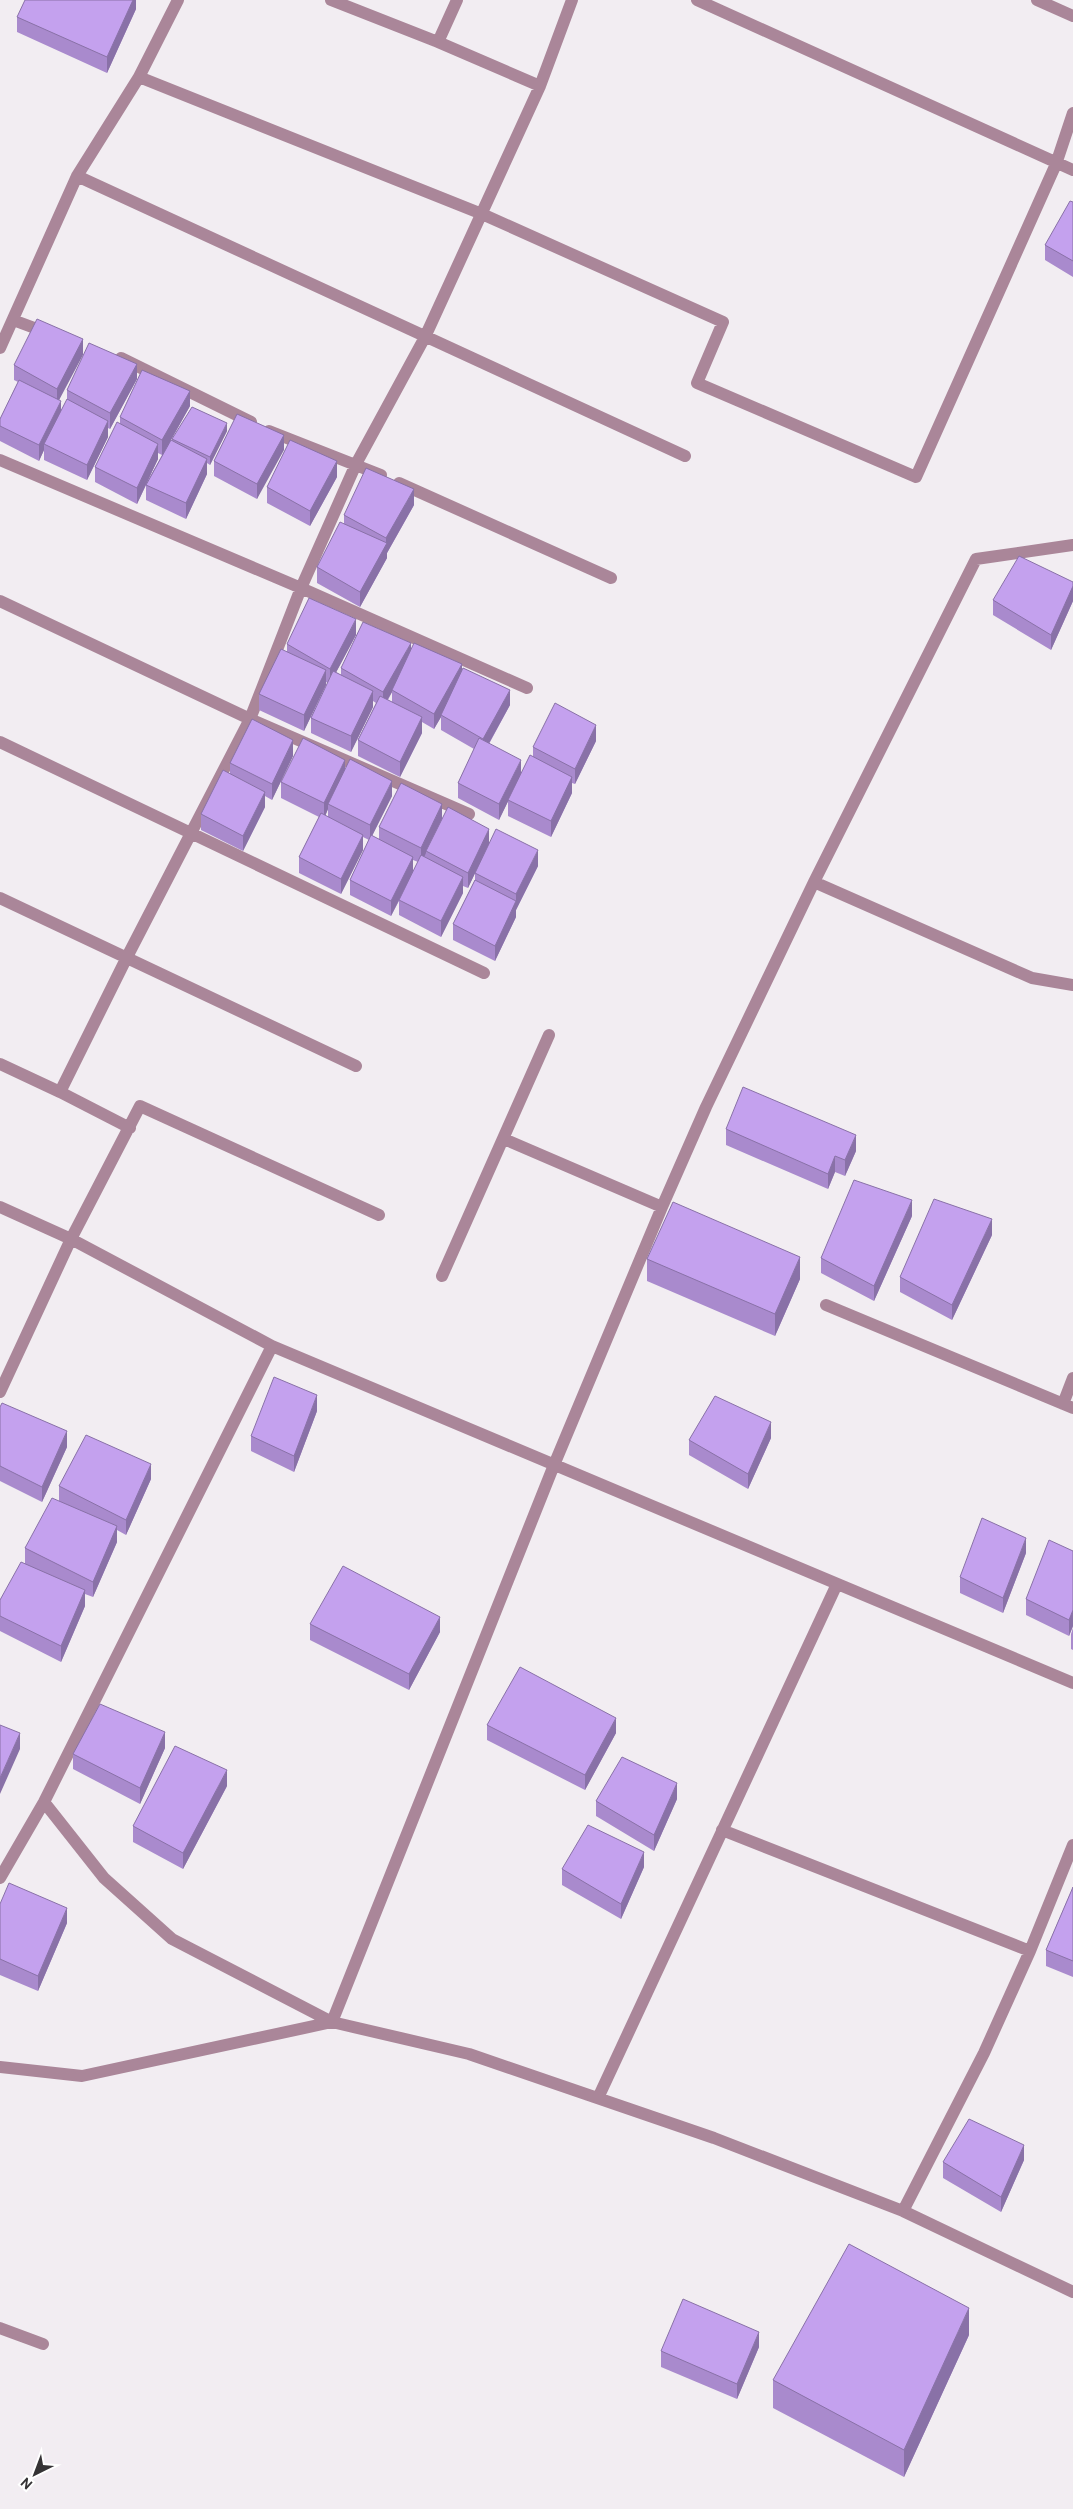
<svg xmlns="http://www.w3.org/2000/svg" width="1073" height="2509" font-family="Overpass,sans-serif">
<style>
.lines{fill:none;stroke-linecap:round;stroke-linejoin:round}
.minor{stroke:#aa8699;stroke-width:12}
.wall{fill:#a98acd;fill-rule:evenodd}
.shaded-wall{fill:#8971a7}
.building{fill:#c4a1ee;stroke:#8971a7}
</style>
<rect width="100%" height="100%" fill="#f2edf2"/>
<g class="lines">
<!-- minor -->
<path class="minor" d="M331,0L438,42L457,0
M697,0L1073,170
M1037,0L1073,16
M438,42L540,86
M139,77L482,214L723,322L697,383L916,477L1056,164L1073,113
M77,176L685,456
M13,320L48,333
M0,348L77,176L139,77L178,0
M121,358L251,422
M269,431L381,475
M0,460L301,588L527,688
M399,483L611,578
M0,601L250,719L469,814
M0,742L484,973
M814,882L1032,978L1073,985
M0,898L356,1066
M0,1064L60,1092
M130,1128L60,1092L127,957L250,719L301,588L356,464L425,337L540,86L572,0
M504,1139L662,1207
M0,1207L71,1239L272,1346L1073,1683
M442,1276L549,1035
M826,1305L1073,1408
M0,1392L71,1239L140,1106L379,1215
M1063,1404L1073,1378
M44,1802L104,1878L172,1939L332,2022L469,2054L714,2138L903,2211L1073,2292
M722,1830L1030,1951
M0,1878L44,1802L272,1346
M0,2067L82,2076L332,2022L554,1465L662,1207L706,1107L814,882L976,559L1073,545
M598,2098L837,1584
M903,2211L984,2053L1030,1951L1073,1845
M0,2328L43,2344"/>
</g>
<!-- wall -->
<path class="wall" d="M136,0V9L107,73L17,32V17Z
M1073,202V277L1045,260V245Z
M83,339L59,400L61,411L67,400V390L137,379L110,429L108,428V437L87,480L44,460V450L39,461L0,441V419L18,382L14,380V365Z
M190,406L171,440L172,441V439L227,431L210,465L207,463V474L186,519L146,500V485L137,504L95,482V467L120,424V417ZM158,453L162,455L146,484L158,459Z
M284,435L257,499L214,476V461Z
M337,477L310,526L267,503V487Z
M414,505L387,553V558L360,607L317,583V567L344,523V515Z
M1073,582V601L1051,650L993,615V600Z
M356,635L336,672L341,675V668L411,651L462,672L510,705L489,744L521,775L533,756V747L596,741L575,784L572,783V793L551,837L508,816V801L499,820L458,798V783L474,749L441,730V717L434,729L422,722V733L400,777L358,756V740L376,703L373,701V707L351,752L311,733V718L328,683L326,682V685L304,731L259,710V694L287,651V644ZM392,692V702L388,700Z
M293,756L272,800L265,796V807L243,851L201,830V814L230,774V763Z
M345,769L392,796L372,836L379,839V827L442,818L489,843L538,866L516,910V917L495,961L453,940V924L475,880V873L468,888L463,886V893L441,937L399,915V901L391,916L350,895V880L369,840L363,837V850L341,894L299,873V857L319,817L281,798V782ZM328,809V817L325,816ZM413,860L418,862L413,872Z
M726,1129L856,1151L845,1176L835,1172L828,1189L726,1145Z
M912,1216L874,1301L821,1273V1258Z
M992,1235L952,1320L900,1292V1277Z
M647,1259L800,1279L775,1336L647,1281Z
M0,1407L67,1447L42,1502L0,1481Z
M317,1411L294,1472L251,1451V1436Z
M771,1438L748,1489L689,1455V1440Z
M151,1479L126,1535L117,1530V1542L93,1597L85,1594V1606L61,1662L0,1631V1600L25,1563V1548L59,1501V1486Z
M1073,1551V1626L1069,1636L1026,1615V1599Z
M1026,1553L1003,1613L960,1593V1577Z
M310,1624L440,1632L409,1690L310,1640Z
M1073,1628V1650L1071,1649V1634Z
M487,1725L616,1733L585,1790L487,1740Z
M165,1748L140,1804L73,1769V1754Z
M227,1786L183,1869L133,1842V1826Z
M677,1799L654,1851L596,1816V1801Z
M644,1867L621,1919L562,1885V1869Z
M1073,1887V1977L1046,1966V1950Z
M0,1904L67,1923L38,1991L0,1975Z
M1024,2160L1001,2212L943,2178V2162Z
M969,2335L904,2477L773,2408V2380Z
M759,2347L737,2399L661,2367V2351Z"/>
<!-- shaded-wall -->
<path class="shaded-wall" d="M133,0H136V9L107,73V57Z
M83,339V355L57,404V389Z
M137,364V379L110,429V413Z
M190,391V406L162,456V440Z
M61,401V417L44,444V450L39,461V445Z
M108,421V437L87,480V465Z
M227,423V431L210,465V457Z
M284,435V450L257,499V484Z
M158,444V459L137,504V488Z
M207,459V474L186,519V503Z
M337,461V477L310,526V511Z
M414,489V505L387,553V558L360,607V592L386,544V538Z
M1073,586V601L1051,650V635Z
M356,619V635L330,684V669Z
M411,643V658L392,690V692L383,707V692Z
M462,664V680L441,715V717L434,729V714Z
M326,670V685L304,731V715Z
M510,690V705L483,754V739Z
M373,691V707L351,752V736Z
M422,717V733L400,777V762Z
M596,725V741L575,784V769Z
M293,740V756L272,800V784Z
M345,760V775L328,804V809L324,819V803Z
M521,760V775L499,820V804Z
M572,777V793L551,837V821Z
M392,781V796L370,840V825Z
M265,792V807L243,851V836Z
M442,804V819L426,851V853L421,864V848Z
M489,829V844L468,888V873Z
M363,835V850L341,894V879Z
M538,850V866L516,910V894Z
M413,857V872L391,916V901Z
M463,877V893L441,937V921Z
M516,901V917L495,961V946Z
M856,1135V1151L845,1176V1160Z
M835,1156V1172L828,1189V1174Z
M912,1200V1216L874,1301V1286Z
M992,1219V1235L952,1320V1305Z
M800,1257V1279L775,1336V1314Z
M317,1395V1411L294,1472V1456Z
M771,1422V1438L748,1489V1474Z
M67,1431V1447L42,1502V1487Z
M151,1464V1479L126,1535V1520Z
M117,1526V1542L93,1597V1582Z
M1026,1538V1553L1003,1613V1598Z
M85,1590V1606L61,1662V1646Z
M1073,1610V1626L1069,1636V1620Z
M440,1617V1632L409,1690V1674Z
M616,1718V1733L585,1790V1775Z
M165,1732V1748L140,1804V1788Z
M20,1733V1749L0,1794V1778Z
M227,1770V1786L183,1869V1853Z
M677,1783V1799L654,1851V1835Z
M644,1852V1867L621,1919V1904Z
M67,1908V1923L38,1991V1976Z
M1024,2145V2160L1001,2212V2197Z
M969,2308V2335L904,2477V2450Z
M759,2332V2347L737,2399V2384Z"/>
<!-- building -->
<path class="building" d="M25,0H133L107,57L17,17Z
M1070,201L1073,202V261L1045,245Z
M37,319L83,339L57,389L14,365Z
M89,343L137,364L110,413L67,390Z
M142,370L190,391L162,440L120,417Z
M19,380L61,401L39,445L0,426V419Z
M67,399L108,421L87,465L44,444Z
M192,407L227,423L210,457L172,439Z
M237,414L284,435L257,484L214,461Z
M117,422L158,444L137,488L95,467Z
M171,440L207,459L186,503L146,485Z
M290,440L337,461L310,511L267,487Z
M366,468L414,489L386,538L344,515Z
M340,522L387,543L360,592L317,567Z
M1019,556L1073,582V586L1051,635L993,600Z
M309,598L356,619L330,669L287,644Z
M363,622L411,643L383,692L341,668Z
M414,643L462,664L434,714L392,690Z
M281,649L326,670L304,715L259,694Z
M463,668L510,690L483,739L441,715Z
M333,671L373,691L351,736L311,718Z
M380,696L422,717L400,762L358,740Z
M555,703L596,725L575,769L533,747Z
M252,719L293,740L272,784L230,763Z
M303,738L345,760L324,803L281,782Z
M479,738L521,760L499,804L458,783Z
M530,755L572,777L551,821L508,800Z
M350,759L392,781L370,825L328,804Z
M223,770L265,792L243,836L201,814Z
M401,783L442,804L421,848L379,827Z
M448,807L489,829L468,873L426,851Z
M321,813L363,835L341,879L299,857Z
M496,829L538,850L516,894L475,873Z
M371,835L413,857L391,901L350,880Z
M421,855L463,877L441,921L399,900Z
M475,880L516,901L495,946L453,924Z
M743,1087L856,1135L845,1160L835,1156L828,1174L726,1129Z
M854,1180L912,1200L874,1286L821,1258Z
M934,1199L992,1219L952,1305L900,1277Z
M673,1202L800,1257L775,1314L647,1259Z
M274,1377L317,1395L294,1456L251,1436Z
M715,1396L771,1422L748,1474L689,1440Z
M2,1403L67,1431L42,1487L0,1466V1407Z
M86,1435L151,1464L126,1520L59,1486Z
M52,1498L117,1526L93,1582L25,1548Z
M982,1518L1026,1538L1003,1598L960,1577Z
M1049,1540L1073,1551V1610L1069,1620L1026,1599Z
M21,1562L85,1590L61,1646L0,1616V1600Z
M343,1566L440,1617L409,1674L310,1624Z
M520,1667L616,1718L585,1775L487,1725Z
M100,1704L165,1732L140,1788L73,1754Z
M0,1725L20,1733L0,1778Z
M175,1746L227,1770L183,1853L133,1826Z
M622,1757L677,1783L654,1835L596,1801Z
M588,1825L644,1852L621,1904L562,1869Z
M9,1883L67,1908L38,1976L0,1959V1904Z
M1073,1887V1961L1046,1950Z
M969,2119L1024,2145L1001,2197L943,2162Z
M849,2244L969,2308L904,2450L773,2380Z
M683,2299L759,2332L737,2384L661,2351Z"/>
<!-- north arrow -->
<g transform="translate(35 2474) rotate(222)" stroke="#ffffff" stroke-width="4" paint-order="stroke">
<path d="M0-4L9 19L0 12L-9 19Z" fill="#353335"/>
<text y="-8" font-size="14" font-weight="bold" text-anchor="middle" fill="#353335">N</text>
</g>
</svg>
